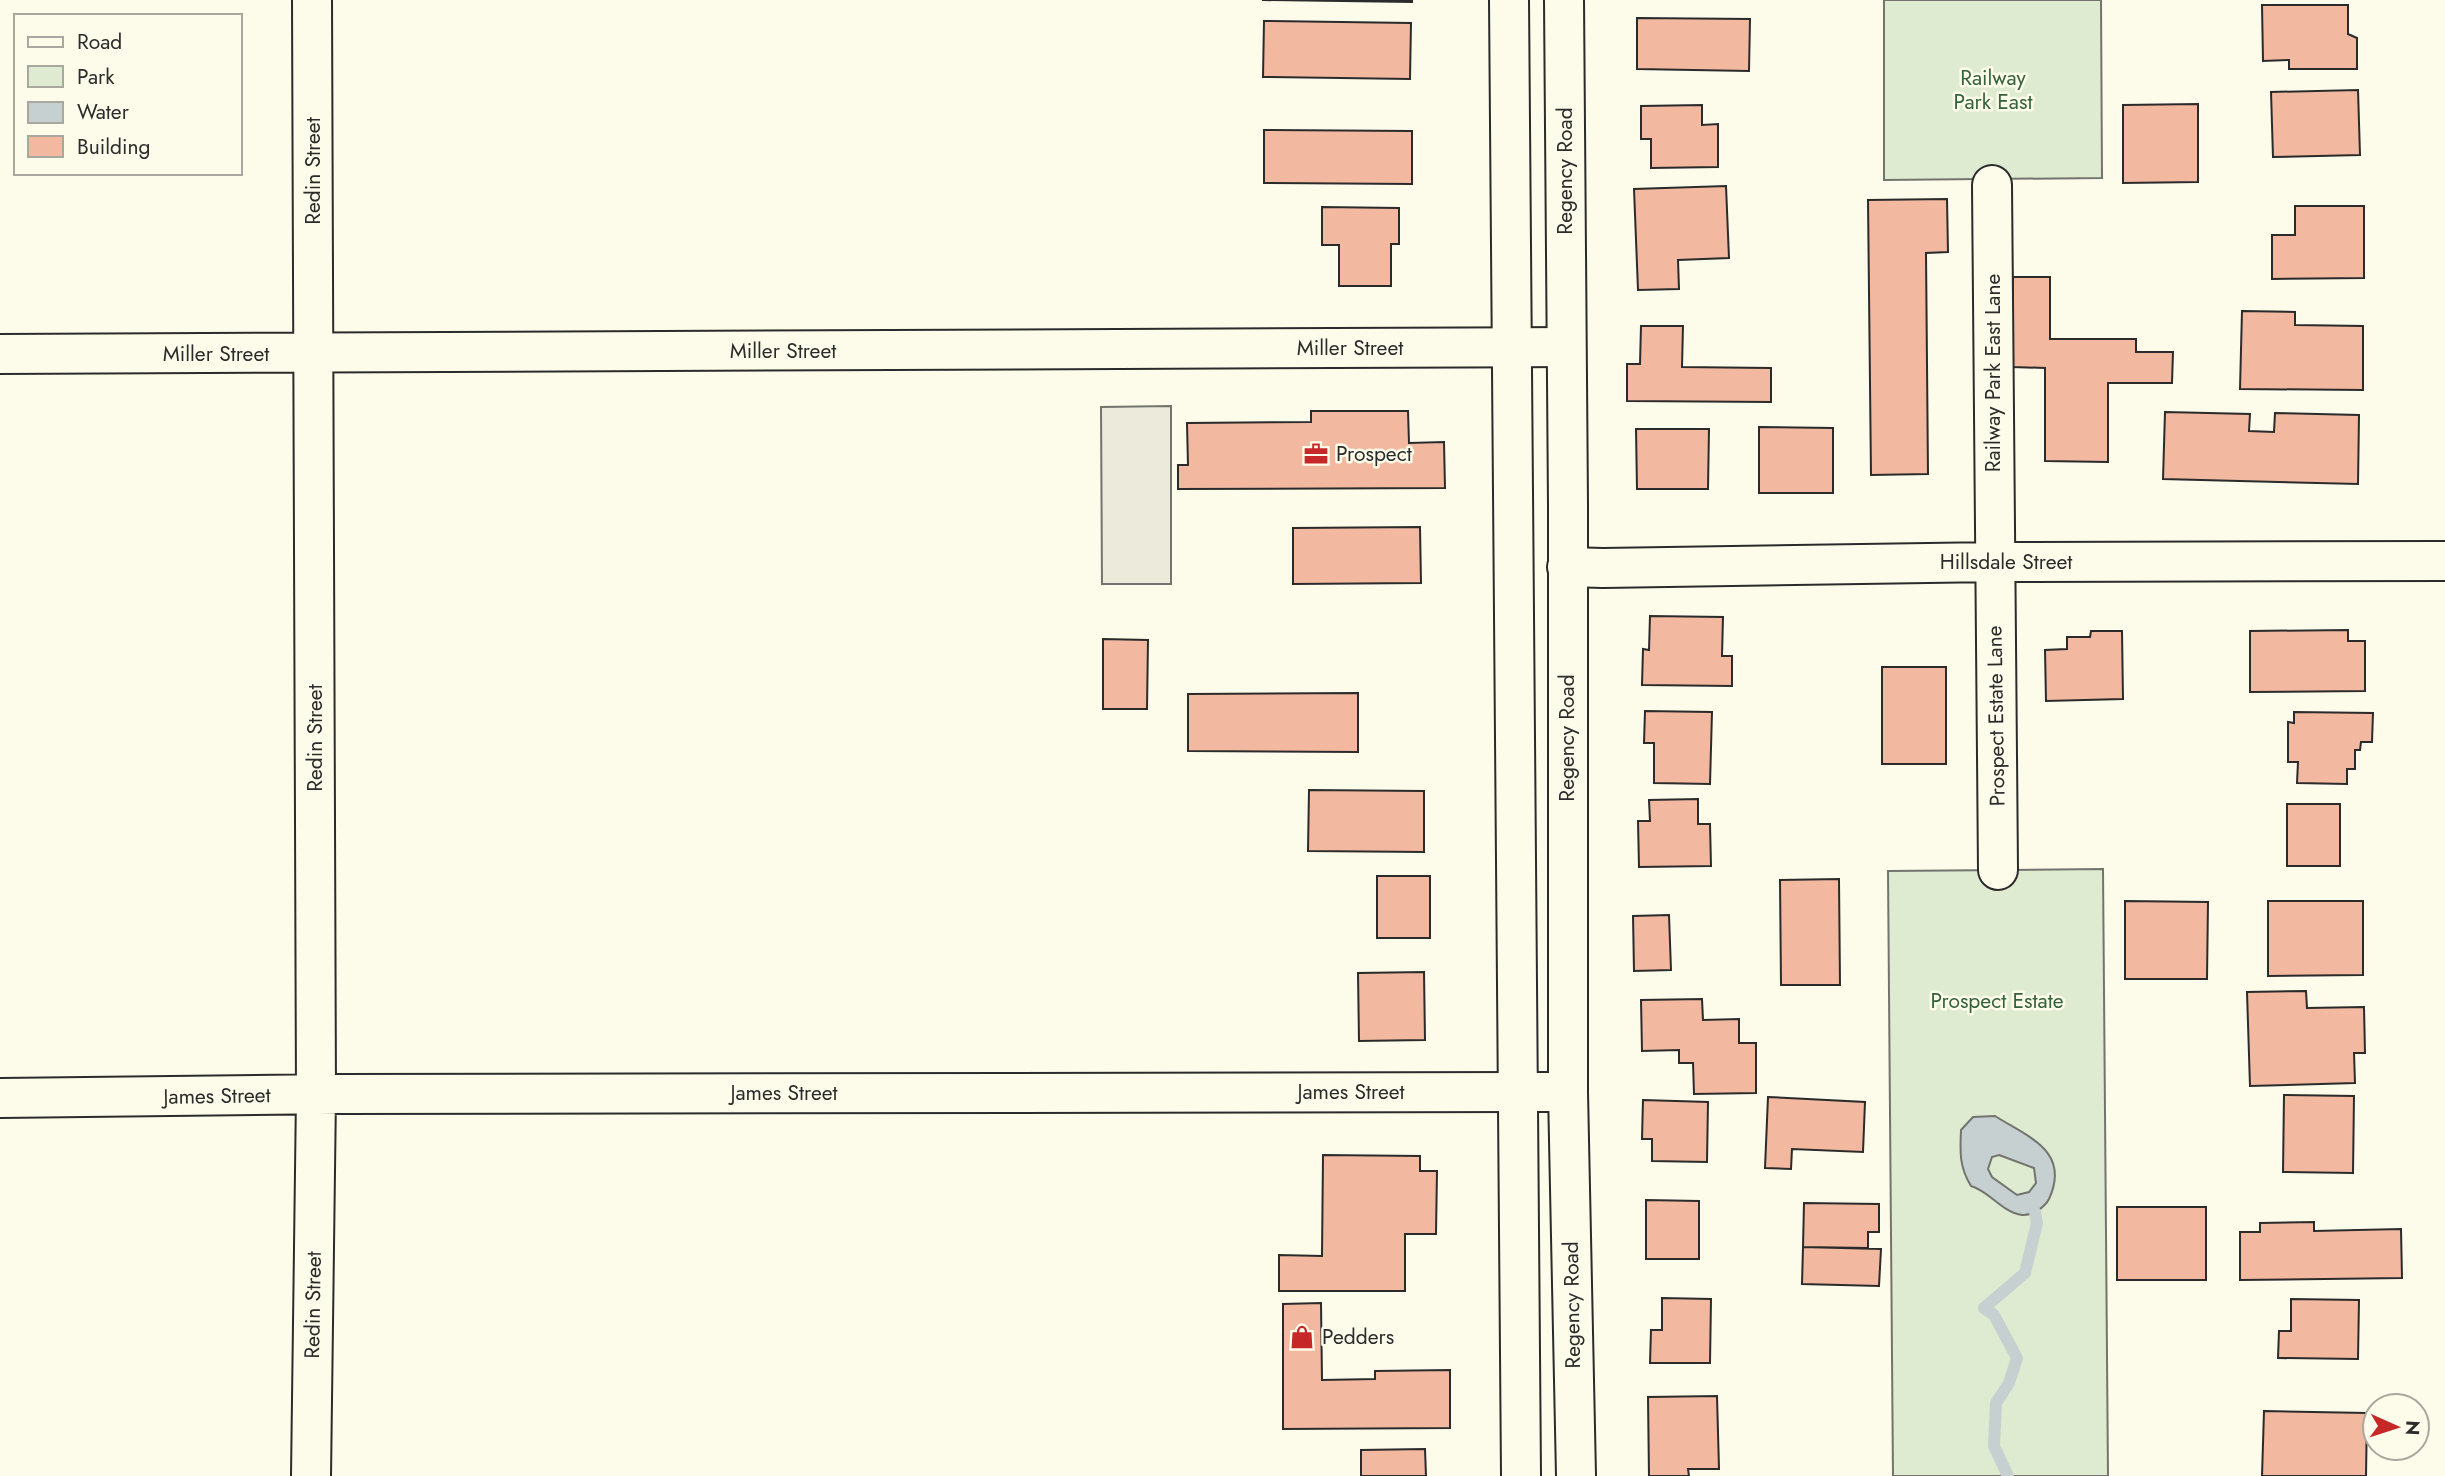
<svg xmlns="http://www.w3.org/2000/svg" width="2445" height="1476" font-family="Jost,sans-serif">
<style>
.green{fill:#deebd1;stroke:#74746e;stroke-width:2}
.parking{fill:#eceadb;stroke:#74746e;stroke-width:2}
.water{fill:#c7d0d0;stroke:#74746e;stroke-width:2;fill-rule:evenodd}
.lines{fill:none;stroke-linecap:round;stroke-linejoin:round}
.stream{stroke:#c7d0d0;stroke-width:12}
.building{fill:#f2b8a0;stroke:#2b2b2b;stroke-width:2}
.minor-casing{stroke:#2b2b2b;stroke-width:42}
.major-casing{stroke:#2b2b2b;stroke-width:42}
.minor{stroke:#fdfbea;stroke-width:38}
.major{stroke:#fdfbea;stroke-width:38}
.labels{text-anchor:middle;stroke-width:5;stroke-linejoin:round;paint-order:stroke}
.park-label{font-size:21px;fill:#34623c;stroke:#fdfbea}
.street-label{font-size:21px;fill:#2b2b2b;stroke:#fdfbea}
.poi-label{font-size:21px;fill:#2b2b2b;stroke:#fdfbea;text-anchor:start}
</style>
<rect width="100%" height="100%" fill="#fdfbea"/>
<!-- green -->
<path class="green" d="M1884,0H2101L2102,178L1884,180Z
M2103,869L2108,1476H1893L1888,871Z"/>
<!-- parking -->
<path class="parking" d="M1171,406V584H1102L1101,407Z"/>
<!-- water -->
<path class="water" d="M1995,1116C2028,1137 2071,1151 2049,1199C2045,1207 2032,1216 2022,1215C2003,1213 1989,1191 1971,1186C1959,1167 1960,1151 1961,1130L1973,1117ZM1999,1155L2034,1168L2036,1183L2029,1192L2017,1195L1992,1177L1988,1169L1992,1157Z"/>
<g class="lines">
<!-- stream -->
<path class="stream" d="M2008,1476L1994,1446L1996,1403L2009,1383L2017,1358L1994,1315L1984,1308L2025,1273L2037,1223L2035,1212"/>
</g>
<!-- building -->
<path class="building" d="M1262,0H1412V2Z
M2262,5H2348V34L2357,38V69H2289V60L2263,61Z
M1637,18L1750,19L1749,71L1637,69Z
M1264,21L1411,23L1410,79L1263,77Z
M2358,90L2360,155L2273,157L2271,92Z
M2198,104V182L2123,183V105Z
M1702,105V125L1718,124V167L1651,168V139H1641V106Z
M1264,130L1412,131V184L1264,183Z
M1726,186L1729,258L1678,260L1679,289L1638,290L1634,189Z
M1947,199L1948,252L1926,253L1928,474L1871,475L1868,200Z
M2295,206H2364V278L2272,279V235H2295Z
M1322,207L1399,208V244H1391V286H1339V245H1322Z
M2013,277H2050V339H2136V352H2173L2172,383H2108V462L2045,461V368L2013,367Z
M2242,311L2295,312V325L2363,326V390L2240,389Z
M1641,326H1683L1682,367L1771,368V402L1627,401V364H1640Z
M1311,411H1408L1409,443L1444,442L1445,488L1178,489V465H1188L1187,423L1311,422Z
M2165,412L2250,414L2249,431L2274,432L2275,413L2359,415L2358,484L2163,479Z
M1759,427L1833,428V493H1759Z
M1636,429H1709L1708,489H1637Z
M1420,527L1421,583L1293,584V528Z
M1650,616L1723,617L1722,656H1732V686L1642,685L1643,649L1649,650Z
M2348,630V641H2365V691L2250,692V631Z
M2091,631H2122L2123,699L2046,701L2045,650L2067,649V637H2090Z
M1103,639L1148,640L1147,709H1103Z
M1882,667H1946V764H1882Z
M1358,693V752L1188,751V694Z
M1645,711L1712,712L1710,784L1654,783V743H1644Z
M2294,712L2373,713L2372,742H2361L2360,750H2355V769H2347V784L2297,783L2298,762H2288V722L2294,723Z
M1309,790L1424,791V852L1308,851Z
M1698,799V824H1710L1711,866L1639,867L1638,821H1650L1649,800Z
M2287,804H2340V866H2287Z
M1377,876H1430V938H1377Z
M1839,879L1840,985H1781L1780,880Z
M2125,901L2208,902L2207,979H2125Z
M2268,901H2363V975L2268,976Z
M1669,915L1671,970L1634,971L1633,916Z
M1424,972L1425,1040L1359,1041L1358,973Z
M2306,991L2307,1008L2364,1007L2365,1053H2354L2355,1083L2250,1086L2247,992Z
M1702,999L1703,1020L1739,1019V1043H1756V1093L1694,1094L1693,1063H1679V1050L1642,1051L1641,1000Z
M2284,1095L2354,1096L2353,1173L2283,1172Z
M1768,1097L1865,1102L1863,1152L1792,1149L1791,1169L1765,1168Z
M1643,1100L1708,1102L1707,1162L1652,1161V1139H1642Z
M1323,1155L1420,1156V1171H1437L1436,1234H1405V1291H1279V1255L1322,1256Z
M1646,1200L1699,1201V1259H1646Z
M1804,1203L1879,1204V1232H1868V1248L1803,1247Z
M2117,1207H2206V1280H2117Z
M2314,1222V1231L2401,1229L2402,1278L2240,1280V1232H2260V1223Z
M1803,1247L1881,1249L1879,1286L1802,1284Z
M1662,1298L1711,1299L1710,1363H1650L1651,1330H1662Z
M2291,1299L2359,1300L2358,1359L2278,1358L2279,1331H2291Z
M1321,1303L1322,1380L1375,1379V1371L1450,1370V1428L1283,1429V1304Z
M1717,1396L1719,1469H1688L1689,1476H1649L1648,1397Z
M2264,1411L2367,1413L2366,1476H2262Z
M1425,1449L1426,1476H1361V1450Z"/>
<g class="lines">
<!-- minor casing -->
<g class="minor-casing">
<path id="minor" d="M1992,185L1998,870
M0,354L1566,347
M1567,567L1603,568L1994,562L2445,561
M0,1098L338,1094L1568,1092
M311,1476L316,1095L312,0"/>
</g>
<!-- major casing -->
<g class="major-casing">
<path id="major" d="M1509,0L1521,1476
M1564,0L1568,505V1092L1576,1476"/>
</g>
<!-- minor -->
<use href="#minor" class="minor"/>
<!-- major -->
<use href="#major" class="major"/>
</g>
<!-- icons -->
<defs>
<g id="office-bare" transform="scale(1.89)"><path d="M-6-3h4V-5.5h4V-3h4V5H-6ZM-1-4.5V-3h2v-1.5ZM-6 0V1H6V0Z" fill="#c62828" stroke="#fdfbea" stroke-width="2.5" paint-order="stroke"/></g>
<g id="shop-bare" transform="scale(1.89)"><path d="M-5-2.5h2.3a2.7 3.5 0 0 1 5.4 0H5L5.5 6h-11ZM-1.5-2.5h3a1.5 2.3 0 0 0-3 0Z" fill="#c62828" stroke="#fdfbea" stroke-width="2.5" paint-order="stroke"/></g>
</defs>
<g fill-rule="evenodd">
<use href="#office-bare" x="1316" y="454"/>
<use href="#shop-bare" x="1302" y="1337"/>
</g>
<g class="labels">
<!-- park labels -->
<g class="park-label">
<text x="1993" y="85">Railway<tspan x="1993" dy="24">Park East</tspan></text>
<text x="1997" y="1008">Prospect Estate</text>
</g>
<!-- street labels -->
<g class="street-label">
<text transform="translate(313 171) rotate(-90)" y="7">Redin Street</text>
<text transform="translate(1565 171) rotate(-90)" y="7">Regency Road</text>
<text x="1350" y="355">Miller Street</text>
<text x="783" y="358">Miller Street</text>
<text x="216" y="361">Miller Street</text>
<text transform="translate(1993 373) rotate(-90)" y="7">Railway Park East Lane</text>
<text x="2006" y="569">Hillsdale Street</text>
<text transform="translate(1996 716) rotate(-91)" y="7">Prospect Estate Lane</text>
<text transform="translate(315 738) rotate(-90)" y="7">Redin Street</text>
<text transform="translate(1567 738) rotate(-90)" y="7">Regency Road</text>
<text x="1351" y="1099">James Street</text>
<text x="784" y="1100">James Street</text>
<text transform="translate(217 1096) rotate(-1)" y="7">James Street</text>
<text transform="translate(313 1305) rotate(-89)" y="7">Redin Street</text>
<text transform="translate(1572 1305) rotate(-91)" y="7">Regency Road</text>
</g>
<!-- poi labels -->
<g class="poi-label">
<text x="1336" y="461">Prospect</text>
<text x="1322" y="1344">Pedders</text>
</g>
</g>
<!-- legend -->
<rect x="14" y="14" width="228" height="161" fill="#fdfbea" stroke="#a9a89e" stroke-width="2"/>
<rect x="28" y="37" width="35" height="10" fill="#fdfbea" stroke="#a9a89e" stroke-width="2"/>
<text x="77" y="49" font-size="21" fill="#2b2b2b">Road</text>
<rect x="28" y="66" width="35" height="21" fill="#deebd1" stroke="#a9a89e" stroke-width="2"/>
<text x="77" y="84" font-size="21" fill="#2b2b2b">Park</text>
<rect x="28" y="102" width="35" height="21" fill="#c7d0d0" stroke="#a9a89e" stroke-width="2"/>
<text x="77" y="119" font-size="21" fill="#2b2b2b">Water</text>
<rect x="28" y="136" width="35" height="21" fill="#f2b8a0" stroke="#a9a89e" stroke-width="2"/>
<text x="77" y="154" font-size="21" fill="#2b2b2b">Building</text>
<!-- north arrow -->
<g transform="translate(2396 1427) rotate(93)"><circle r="33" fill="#fdfbea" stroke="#a9a89e" stroke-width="2"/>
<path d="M0-5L12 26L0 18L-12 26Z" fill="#c62828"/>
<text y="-10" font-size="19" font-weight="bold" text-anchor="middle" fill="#2b2b2b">N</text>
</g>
</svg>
